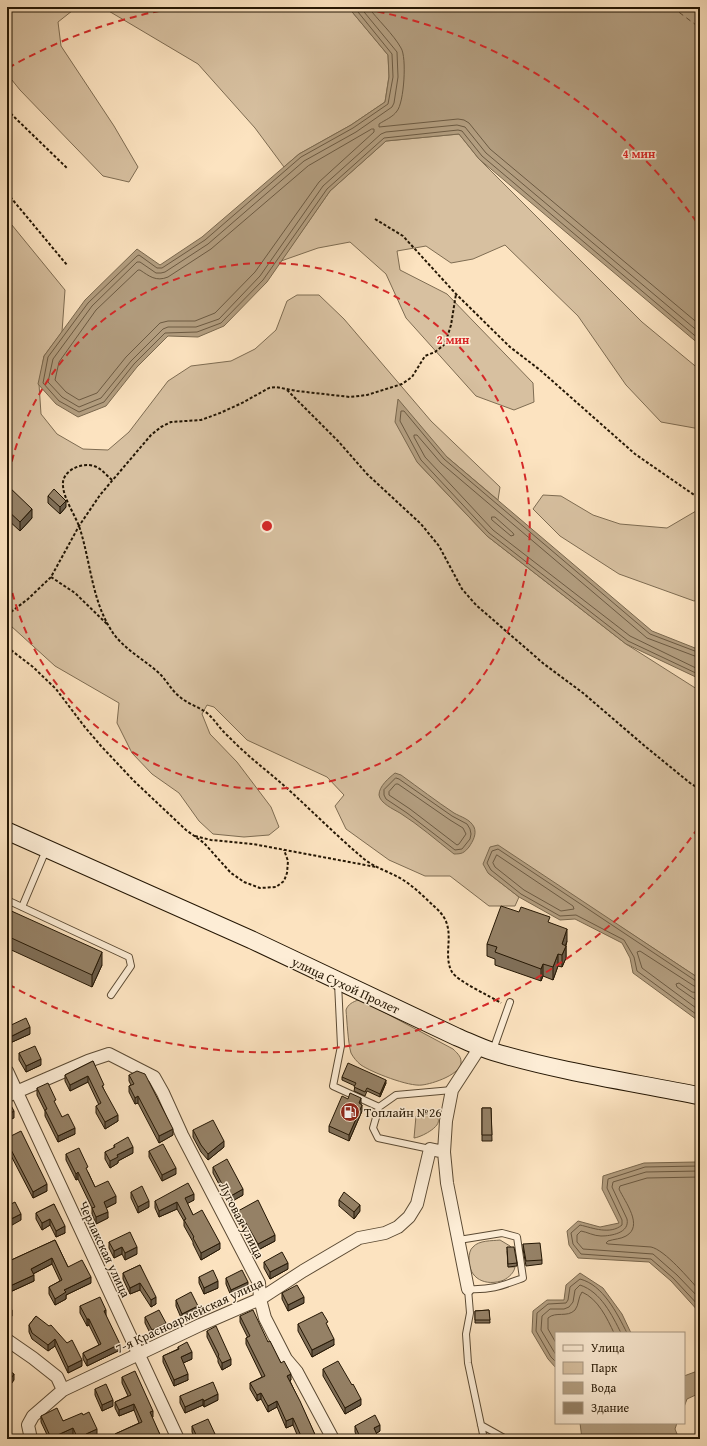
<svg xmlns="http://www.w3.org/2000/svg" width="707" height="1446" font-family="'Gentium Book Plus',serif">
<style>
.green{fill:#d7c0a0;stroke:#7e6c52}
.water{fill:#b39e80;stroke:#7a684e}
.lines{fill:none;stroke-linecap:round;stroke-linejoin:round}
.shore{stroke:#6c5a42;stroke-width:1}
.ferry{stroke:#5e4d36;stroke-width:1;stroke-dasharray:5 4;stroke-linecap:butt}
.lane-casing{stroke:#5b4a33;stroke-width:8}
.street-casing{stroke:#5b4a33;stroke-width:14}
.secondary-casing{stroke:#251704;stroke-width:19}
.path{stroke:#251704;stroke-width:2;stroke-dasharray:3 2;stroke-linecap:butt}
.lane{stroke:#fdedd6;stroke-width:6}
.street{stroke:#fdedd6;stroke-width:12}
.secondary{stroke:#fdedd6;stroke-width:17}
.wall{fill:#806f58;stroke:#251704}
.shaded-wall{fill:#685a47;stroke:#251704}
.building{fill:#958166;stroke:#251704}
.ring{fill:none;stroke:#d62828;stroke-width:2;stroke-dasharray:7 5}
.labels{text-anchor:middle;stroke-width:3;stroke-linejoin:round;paint-order:stroke}
.street-label{font-size:13px;fill:#251704;stroke:#fdedd6}
.poi-label{font-size:13px;fill:#251704;stroke:#fdedd6;text-anchor:start}
.centre{fill:#d62828;stroke:#fdedd6;stroke-width:2}
.ring-label{font-size:12px;text-anchor:middle;font-weight:bold;fill:#d62828;stroke:#fdedd6;stroke-width:3;stroke-linejoin:round;paint-order:stroke}
</style>
<rect width="100%" height="100%" fill="#fce3c0"/>
<filter id="stains"><feTurbulence type="fractalNoise" baseFrequency=".005" numOctaves="4"/><feColorMatrix values="0 0 0 0 .2 0 0 0 0 .09 0 0 0 0 .02 0 0 0 .5 -.17"/></filter>
<radialGradient id="worn" r=".72"><stop offset=".6" stop-color="#630" stop-opacity="0"/><stop offset="1" stop-color="#630" stop-opacity=".3"/></radialGradient>
<!-- green -->
<path class="green" d="M7,7H348L388,55L389,76L385,102L351,125L299,154L284,167L255,128L198,64L107,10L77,7L58,22L61,46L114,126L138,167L129,182L103,176L20,90L7,74Z
M459,134L479,159L642,322L700,370V429L661,422L626,385L578,316L505,245L473,259L451,263L426,246L397,251L400,270L447,294L533,383L534,402L514,410L476,396L406,318L386,274L350,242L318,248L281,261L330,191L386,141Z
M7,219L65,290L62,332L44,356L39,384L41,414L57,434L83,449L108,450L129,432L168,381L191,366L231,361L255,349L276,330L287,301L297,295H319L344,319L431,421L500,487L498,500L447,457L417,462L487,536L626,644L700,691V979L621,927L488,873L519,897L515,906H489L450,876H425L389,860L346,829L335,806L344,795L327,777L247,740L214,707L207,705L202,714L210,734L237,762L271,807L279,827L269,835L244,837L213,834L199,821L179,793L152,774L132,753L117,723L119,703L55,666L11,626L7,621Z
M543,495L561,496L593,515L620,524L667,528L696,511L700,513V599L694,601L619,574L560,536L533,509Z
M358,1000L365,1002L453,1049C456,1052 461,1056 461,1061C463,1074 432,1084 422,1085C409,1087 371,1072 361,1065C357,1062 353,1057 351,1053C348,1043 347,1021 346,1010C348,1004 353,1002 358,1000Z
M431,1114C452,1121 423,1137 414,1138L416,1116Z
M500,1240L510,1246L513,1250L507,1251L508,1267H515C514,1273 509,1277 504,1280C486,1287 468,1279 469,1258C469,1255 470,1249 473,1247C479,1240 492,1241 500,1240Z"/>
<!-- water -->
<path class="water" d="M348,7H700V345L479,159L459,134L386,141L330,191L267,282L224,326L198,337L168,336L137,367L106,406L78,417L56,404L38,384L44,356L85,300L137,249L160,265L202,237L299,154L351,125L385,102L389,77L388,55Z
M398,399L447,457L652,631L700,650V679L626,644L487,536L417,462L395,422Z
M395,773L401,775C419,788 436,801 454,813C461,817 470,819 474,827C477,834 473,841 469,847C464,853 462,854 454,854C436,840 419,825 400,813C393,809 380,803 379,795C379,786 389,778 395,773Z
M498,845L700,979V1022L633,973L630,958L622,943L575,919L560,920L519,897L488,873L483,864L490,847Z
M696,1162L700,1163V1313L671,1281L649,1262L578,1258L569,1245L567,1231L578,1221L600,1227L619,1223L602,1189L603,1176L644,1163Z
M580,1273L603,1288L622,1314L631,1333H556V1368L548,1359L532,1332L533,1311L547,1300H564L566,1285Z
M700,1370V1393L687,1399L684,1407V1376Z
M580,1423H677L675,1429L679,1439H582Z"/>
<g class="lines">
<!-- shore -->
<path class="shore" d="M354,7L392,54L393,77L388,104L353,128L301,157L205,240L162,268H157L139,255L137,256L88,303L48,357L43,383L59,401L79,412L104,402L134,364L165,333L197,332L221,323L263,280L327,189L384,138L458,130L462,131L482,156L700,340
M360,7L397,52L398,77L394,103L392,107L356,132L304,161L208,244L165,272L161,273H156L140,262H137L92,306L53,359L48,382L62,397L79,407L101,398L131,361L163,329L168,327H196L219,319L260,276L323,186L381,134L386,132L457,125L465,127L486,153L700,333
M368,7C377,19 394,35 401,48C407,57 404,103 397,111C393,117 385,120 379,124V127L458,119L464,120L469,123L490,149L700,325
M372,129H374V132L319,182L255,272L215,313L195,321H168L160,323L126,357L97,393L79,400L66,392L55,380L59,362L96,310L138,270H140C149,276 156,282 168,277L211,249L308,166Z
M492,517H495L513,533L514,535L511,536L492,520Z
M700,653L650,634L444,459L404,411H401L400,421L421,460L489,533L628,641L700,675
M700,658L647,638L441,463L417,435H414V437L425,457L493,530L630,636L700,670
M396,778L399,779L452,816L467,824L470,829L471,834L470,839L462,849L455,850L407,813L386,799L384,795V790Z
M396,784H398L450,820L463,828L466,834L459,844L457,845L410,809L389,795V792Z
M497,855L573,906L574,909L561,911L524,890L495,867L493,863Z
M700,982L696,981L498,849L492,851L487,863L491,870L521,894L560,916L576,915L624,940L634,957L637,971L700,1017
M700,987L694,986L640,951L637,952L642,968L700,1011
M700,993L692,992L679,983L676,984L677,987L700,1003
M700,1166L645,1167L608,1179L607,1188L622,1220V1225C610,1235 593,1228 580,1225L571,1233L573,1244L581,1254L651,1259L673,1278L700,1307
M700,1171L646,1172L613,1182L612,1187L627,1219C630,1233 611,1236 601,1236C594,1236 587,1232 581,1231L577,1235V1242L583,1249L653,1254L677,1275L700,1299
M700,1177L647,1178L620,1186L619,1189C625,1202 644,1226 626,1236C621,1239 614,1239 608,1241L606,1243L608,1244L651,1247C665,1250 689,1279 700,1291
M556,1343L548,1329V1318C556,1311 567,1318 575,1310C579,1305 578,1297 582,1292C598,1299 607,1318 614,1333
M556,1355L541,1330L542,1316L550,1309H564L569,1307L573,1302L575,1290L580,1285C601,1292 612,1315 621,1333
M556,1362L551,1357L536,1331L537,1313L548,1304L566,1303L568,1300L570,1287L580,1279C603,1285 617,1313 627,1333"/>
<!-- ferry -->
<path class="ferry" d="M672,7L700,28"/>
<!-- lane casing -->
<g class="lane-casing">
<path id="lane" d="M7,900L129,957L131,966L111,995
M22,907L46,850
M338,983L341,1046L333,1086L379,1107L396,1095L452,1090
M493,1050L510,1002
M379,1107L373,1128L378,1138L430,1149
M459,1240L502,1233L517,1237L523,1278C501,1286 492,1290 468,1289L470,1313L466,1334L468,1363L484,1439
M481,1425L506,1439"/>
</g>
<!-- street casing -->
<g class="street-casing">
<path id="street" d="M7,1071L178,1439
M7,1096L88,1061L109,1054L154,1077L163,1093L182,1135L259,1283L260,1299L265,1318L286,1359L297,1372L333,1439
M468,1289L447,1183L444,1152L446,1121L452,1090L480,1047
M7,1340L33,1358L57,1377L63,1390L33,1416L28,1425L31,1439
M63,1390L200,1325L260,1299L303,1271L359,1238L385,1233L398,1227L409,1217L417,1204L430,1149L444,1152"/>
</g>
<!-- secondary casing -->
<g class="secondary-casing">
<path id="secondary" d="M7,831L252,940L457,1037C469,1042 481,1048 494,1052C561,1072 631,1082 700,1096"/>
</g>
<!-- path -->
<path class="path" d="M7,110L68,169
M7,193L67,265
M375,219L403,236L456,294L510,347L540,370L635,454L700,499
M287,390L338,441L367,474L421,524L439,546L462,589L476,605L544,664L583,693L646,747L690,783L700,789
M112,480C106,475 101,468 94,466C81,462 61,471 63,486C64,500 76,516 80,529C91,564 92,602 113,633C125,650 145,660 160,674C167,681 172,691 180,697C188,704 199,707 207,713C215,720 220,729 228,736C247,756 269,772 289,790C314,813 338,837 364,859C374,867 387,871 398,877C413,885 425,898 437,909C459,929 441,952 452,972C457,981 490,996 501,1003
M51,577L75,593L108,625
M7,615L28,599L51,577L79,526L100,495L151,435L161,427L171,422L201,420L220,413L242,403L269,388L276,387L297,391L350,397L367,395L402,384L412,377L425,356L435,352L445,344L451,325L456,294
M7,647L33,667L56,689L84,726L101,746L134,781L186,830L204,843L231,873L244,882L260,888L276,887L284,881L287,873L288,861L284,850
M195,836L211,840L253,844L376,867"/>
<!-- lane -->
<use href="#lane" class="lane"/>
<!-- street -->
<use href="#street" class="street"/>
<!-- secondary -->
<use href="#secondary" class="secondary"/>
</g>
<!-- wall -->
<path class="wall" d="M7,485L32,518L20,531L7,519Z
M48,496L66,507L60,514L48,503Z
M7,909L102,965L92,987L7,948Z
M550,923L567,941L566,946V958L562,967L558,966L553,980L543,976L541,981L495,965V959L487,956V944Z
M7,1027L30,1034L10,1043L7,1036Z
M19,1053L41,1065L26,1072L19,1060Z
M93,1061L104,1090L118,1121L105,1129L96,1113V1106L99,1105L88,1082L70,1091L65,1081V1075Z
M129,1075L173,1135L159,1143L138,1103L135,1104L129,1092V1086L131,1085L129,1081Z
M342,1077L386,1083L380,1097L367,1091L365,1096L354,1091L355,1086L342,1080Z
M37,1088L62,1117L75,1134L58,1142L45,1116V1111L37,1095Z
M361,1104L362,1111L349,1141L329,1132V1126Z
M482,1108H491L492,1141H482Z
M193,1130L224,1147L208,1160L201,1152L193,1137Z
M7,1138L47,1191L33,1198L7,1148Z
M114,1145L133,1153L118,1161V1163L110,1168L105,1159V1152L114,1148Z
M149,1151L176,1174L162,1181L149,1157Z
M66,1154L88,1172L95,1187L116,1203L106,1208L108,1218L96,1224L92,1214V1208L78,1179L76,1180L66,1160Z
M213,1167L243,1195L229,1203L213,1173Z
M131,1192L149,1207L138,1213L131,1198Z
M194,1200L187,1203L193,1215L220,1249L201,1260L193,1244V1242L184,1226V1221L177,1209L159,1217L155,1208V1201Z
M339,1200L360,1211L354,1219L339,1206Z
M54,1204L65,1233L56,1237L50,1225L42,1230L36,1219V1213Z
M238,1211L275,1241L258,1250L246,1229L244,1230L238,1217Z
M55,1240L68,1267L91,1283L66,1295V1299L55,1305L49,1294V1287L60,1281L52,1264L33,1274L34,1281L10,1292L7,1285V1262Z
M109,1242L137,1254L125,1260L122,1254L114,1258L109,1248Z
M523,1244L542,1260V1264L526,1266L523,1249Z
M507,1247L517,1263V1266L508,1267Z
M264,1262L288,1269L270,1279L264,1268Z
M140,1265L156,1304L151,1307L140,1290L130,1294L123,1279V1273Z
M199,1277L218,1288L204,1294L199,1283Z
M226,1278L248,1288L231,1296L226,1284Z
M282,1293L304,1303L288,1311L282,1299Z
M176,1300L198,1313L182,1320L176,1306Z
M80,1306L106,1316L120,1350L87,1366L83,1359V1353L99,1345L89,1325L87,1326L80,1313Z
M489,1310L490,1323H475V1311Z
M36,1316L82,1366L68,1373L55,1346L48,1351L32,1339L29,1332V1325Z
M240,1316L268,1342L281,1363L291,1380L290,1381L317,1439L298,1437L293,1425L286,1428L277,1407L268,1412L261,1399L257,1401L250,1389V1383L262,1377L246,1344V1338H248L240,1322Z
M145,1317L166,1330L152,1337L145,1323Z
M298,1324L328,1327L334,1345L312,1357L298,1331Z
M207,1331L231,1365L222,1370L218,1362V1359L207,1337Z
M178,1347L192,1359L183,1363L188,1380L174,1386L163,1362V1356L178,1349Z
M323,1369L361,1405L345,1414L323,1376Z
M122,1377L153,1417L152,1418L162,1439H115V1434L139,1423L134,1410L119,1416L115,1408V1402L128,1396L122,1383Z
M95,1389L113,1406L102,1411L95,1395Z
M180,1396L218,1400L204,1407L203,1405L185,1413L180,1403Z
M83,1415L97,1436L90,1439H75L73,1434L63,1439H49L41,1422V1416L63,1421Z
M192,1426L215,1439H224H195L192,1432Z
M355,1426L380,1431L376,1433L379,1439H358L355,1432Z"/>
<!-- shaded-wall -->
<path class="shaded-wall" d="M66,501V507L60,514V507Z
M32,509V518L20,531V522Z
M567,929V941L562,955V944Z
M566,946V958L562,967V955Z
M102,952V965L92,987V975Z
M558,954V966L553,980V967Z
M543,964V976L541,981V969Z
M11,999V1006L7,1008V1001Z
M30,1027V1034L10,1043V1037Z
M41,1059V1065L26,1072V1066Z
M88,1076V1082L70,1091V1085Z
M386,1080V1083L380,1097V1094Z
M138,1096V1103L135,1104V1098Z
M361,1098V1104L359,1109V1103Z
M362,1105V1111L349,1141V1135Z
M14,1111V1118L7,1121V1115Z
M118,1115V1121L105,1129V1122Z
M75,1128V1134L58,1142V1136Z
M173,1129V1135L159,1143V1136Z
M224,1141V1147L208,1160V1154Z
M133,1147V1153L118,1161V1163L110,1168V1161L117,1155Z
M176,1168V1174L162,1181V1175Z
M78,1172V1179L76,1180V1174Z
M47,1184V1191L33,1198V1192Z
M243,1189V1195L229,1203V1197Z
M194,1194V1200L185,1205V1198Z
M116,1196V1203L104,1209V1202Z
M149,1201V1207L138,1213V1207Z
M177,1202V1209L159,1217V1211Z
M360,1205V1211L354,1219V1212Z
M108,1212V1218L96,1224V1217Z
M21,1214V1220L7,1228V1221Z
M50,1219V1225L42,1230V1223Z
M246,1223V1229L244,1230V1224Z
M65,1226V1233L56,1237V1231Z
M275,1235V1241L258,1250V1244Z
M220,1243V1249L201,1260V1253Z
M122,1247V1254L114,1258V1251Z
M137,1247V1254L125,1260V1253Z
M52,1258V1264L31,1275V1269Z
M288,1263V1269L270,1279V1272Z
M34,1275V1281L10,1292V1286Z
M91,1277V1283L66,1295V1299L55,1305V1299L64,1290Z
M218,1281V1288L204,1294V1288Z
M248,1282V1288L231,1296V1290Z
M140,1283V1290L130,1294V1288Z
M156,1297V1304L151,1307V1300Z
M304,1297V1303L288,1311V1305Z
M198,1306V1313L182,1320V1314Z
M12,1310V1316L7,1322V1315Z
M106,1310V1316L104,1311Z
M87,1319H89V1325L87,1326Z
M166,1323V1330L152,1337V1330Z
M55,1339V1346L48,1351V1345Z
M334,1339V1345L312,1357V1350Z
M120,1344V1350L87,1366V1360Z
M192,1352V1359L181,1364V1357Z
M231,1359V1365L222,1370V1363Z
M82,1360V1366L68,1373V1367Z
M14,1374V1380L7,1390V1384Z
M188,1374V1380L174,1386V1380Z
M291,1374V1380L287,1382V1376Z
M261,1393V1399L257,1401V1395Z
M218,1394V1400L204,1407V1401Z
M203,1399V1405L185,1413V1407Z
M361,1399V1405L345,1414V1408Z
M113,1400V1406L102,1411V1405Z
M277,1401V1407L268,1412V1406Z
M134,1404V1410L119,1416V1410Z
M153,1411V1417L150,1419V1412Z
M293,1418V1425L286,1428V1421Z
M380,1425V1431L374,1435V1428Z
M73,1428V1434L63,1439H51V1438Z
M97,1429V1436L90,1439H86V1434Z
M215,1434V1439H204Z"/>
<!-- building -->
<path class="building" d="M7,485L32,509L20,522L7,510Z
M54,489L66,501L60,507L48,496Z
M501,906L519,912L521,907L550,917L548,922L567,929L562,944L566,946L562,955L558,954L553,967L543,964L541,969L495,952L497,947L487,944Z
M7,909L102,952L92,975L7,936Z
M7,991L11,999L7,1001Z
M26,1018L30,1027L10,1037L7,1030V1027Z
M35,1046L41,1059L26,1066L19,1053Z
M93,1061L104,1085L102,1086L118,1115L105,1122L96,1106L101,1103L88,1076L70,1085L65,1075Z
M348,1063L386,1080L380,1094L367,1088L365,1092L354,1087L356,1083L342,1077Z
M137,1071L145,1074L173,1129L159,1136L138,1096L135,1098L129,1086L134,1084L129,1075Z
M48,1083L56,1100L54,1101L62,1117L68,1114L75,1128L58,1136L45,1110L47,1109L37,1088Z
M350,1093L361,1098L359,1103L362,1105L349,1135L329,1126L342,1096L348,1099Z
M8,1100L14,1111L7,1115V1101Z
M482,1108H491L492,1135H482Z
M213,1120L224,1141L208,1154L201,1145L193,1130Z
M21,1131L47,1184L33,1192L7,1142V1138Z
M128,1137L133,1147L117,1155L118,1157L110,1161L105,1152L115,1147L114,1145Z
M163,1144L176,1168L162,1175L149,1151Z
M79,1148L88,1167L86,1168L95,1187L108,1181L116,1196L104,1202L108,1212L96,1217L92,1208L95,1207L78,1172L76,1174L66,1154Z
M227,1159L243,1189L229,1197L213,1167Z
M188,1183L194,1194L185,1198L193,1215L202,1210L220,1243L201,1253L193,1238L194,1237L184,1220L186,1219L177,1202L159,1211L155,1201Z
M142,1186L149,1201L138,1207L131,1192Z
M344,1192L360,1205L354,1212L339,1200Z
M258,1200L275,1235L258,1244L246,1223L244,1224L238,1211Z
M15,1202L21,1214L7,1221V1206Z
M54,1204L65,1226L56,1231L50,1219L42,1223L36,1213Z
M130,1232L137,1247L125,1253L122,1247L114,1251L109,1242Z
M55,1240L68,1267L82,1260L91,1277L64,1290L66,1292L55,1299L49,1287L62,1280L52,1258L31,1269L34,1275L10,1286L7,1279V1262Z
M540,1243L542,1260L526,1261L523,1244Z
M507,1247H514L517,1263L508,1264Z
M282,1252L288,1263L270,1272L264,1262Z
M140,1265L156,1297L151,1300L140,1283L130,1288L123,1273Z
M213,1270L218,1281L204,1288L199,1277Z
M242,1270L248,1282L231,1290L226,1278Z
M297,1285L304,1297L288,1305L282,1293Z
M191,1292L198,1306L182,1314L176,1300Z
M100,1297L106,1310L104,1311L120,1344L87,1360L83,1353L101,1344L89,1319H87L80,1306Z
M7,1304L12,1310L7,1315Z
M159,1310L166,1323L152,1330L145,1317Z
M253,1310L268,1342L270,1341L281,1363L284,1361L291,1374L287,1376L300,1401L317,1439H294L301,1436L293,1418L286,1421L277,1401L268,1406L261,1393L257,1395L250,1383L265,1376L246,1338L250,1336L240,1316Z
M489,1310L490,1320H475V1311Z
M322,1312L328,1322L326,1323L334,1339L312,1350L298,1324Z
M36,1316L49,1326L51,1325L67,1343L72,1340L82,1360L68,1367L55,1339L48,1345L32,1333L29,1325Z
M216,1326L231,1359L222,1363L218,1356L219,1355L207,1331Z
M187,1342L192,1352L181,1357L188,1374L174,1380L163,1356L179,1349L178,1347Z
M338,1361L352,1385L353,1384L361,1399L345,1408L323,1369Z
M7,1369L14,1374L7,1384Z
M135,1371L153,1411L150,1412L162,1439H117L115,1434L142,1422L134,1404L119,1410L115,1402L131,1395L122,1377Z
M213,1382L218,1394L204,1401L203,1399L185,1407L180,1396Z
M106,1384L113,1400L102,1405L95,1389Z
M57,1408L63,1421L82,1413L83,1415L89,1412L97,1429L86,1434L88,1439H78L73,1428L51,1438L41,1416Z
M375,1415L380,1425L374,1428L379,1439H361L355,1426Z
M208,1419L215,1434L204,1439H198L192,1426Z
M9,1432L12,1439H7V1433Z
M223,1435L224,1439H214Z"/>
<!-- distance rings -->
<g class="ring">
<path d="M7 485A263 263 0 1 1 7 567"/>
<path d="M698 828A526 526 0 0 1 8 984M8 68A526 526 0 0 1 180 7M354 7A526 526 0 0 1 698 224"/>
</g>
<!-- icons -->
<defs>
<g id="fuel-disc" transform="scale(1)"><circle r="9.5" fill="#8f2418" stroke="#fdedd6"/><path d="M-5.5-6h7V0h2V4h1.3V-2.5L3-4.5l.8-.8L6-3V5H2.5V1h-1V6h-7ZM-4.2-4.7v3.2H.2V-4.7Z" fill="#fff"/></g>
</defs>
<g fill-rule="evenodd">
<use href="#fuel-disc" x="350" y="1112"/>
</g>
<g class="labels">
<!-- street labels -->
<g class="street-label">
<text transform="translate(346 985) rotate(25)" y="5">улица Сухой Пролет</text>
<text transform="translate(242 1220) rotate(63)" y="5">Луговая улица</text>
<text transform="translate(105 1249) rotate(65)" y="5">Черлакская улица</text>
<text transform="translate(189 1315) rotate(-25)" y="5">7-я Красноармейская улица</text>
</g>
<!-- poi labels -->
<g class="poi-label">
<text x="364" y="1117">Топлайн №26</text>
</g>
</g>
<circle cx="267" cy="526" r="6" class="centre"/>
<g class="ring-label">
<text x="639" y="158">4 мин</text>
<text x="453" y="344">2 мин</text>
</g>
<!-- margin -->
<rect width="707" height="1446" fill="none" stroke="#fce3c0" stroke-width="24"/>
<rect x="8" y="8" width="691" height="1430" fill="none" stroke="#251704" stroke-width="2"/>
<rect x="12" y="12" width="683" height="1422" fill="none" stroke="#251704"/>
<!-- legend -->
<rect x="555" y="1332" width="130" height="92" fill="#fdedd6" stroke="#a79782"/>
<rect x="563" y="1345" width="20" height="6" fill="#fdedd6" stroke="#a79782"/>
<text x="591" y="1352" font-size="12" fill="#251704">Улица</text>
<rect x="563" y="1362" width="20" height="12" fill="#d7c0a0" stroke="#a79782"/>
<text x="591" y="1372" font-size="12" fill="#251704">Парк</text>
<rect x="563" y="1382" width="20" height="12" fill="#b39e80" stroke="#a79782"/>
<text x="591" y="1392" font-size="12" fill="#251704">Вода</text>
<rect x="563" y="1402" width="20" height="12" fill="#958166" stroke="#a79782"/>
<text x="591" y="1412" font-size="12" fill="#251704">Здание</text>
<rect width="100%" height="100%" filter="url(#stains)"/>
<rect width="100%" height="100%" fill="url(#worn)"/>
</svg>
